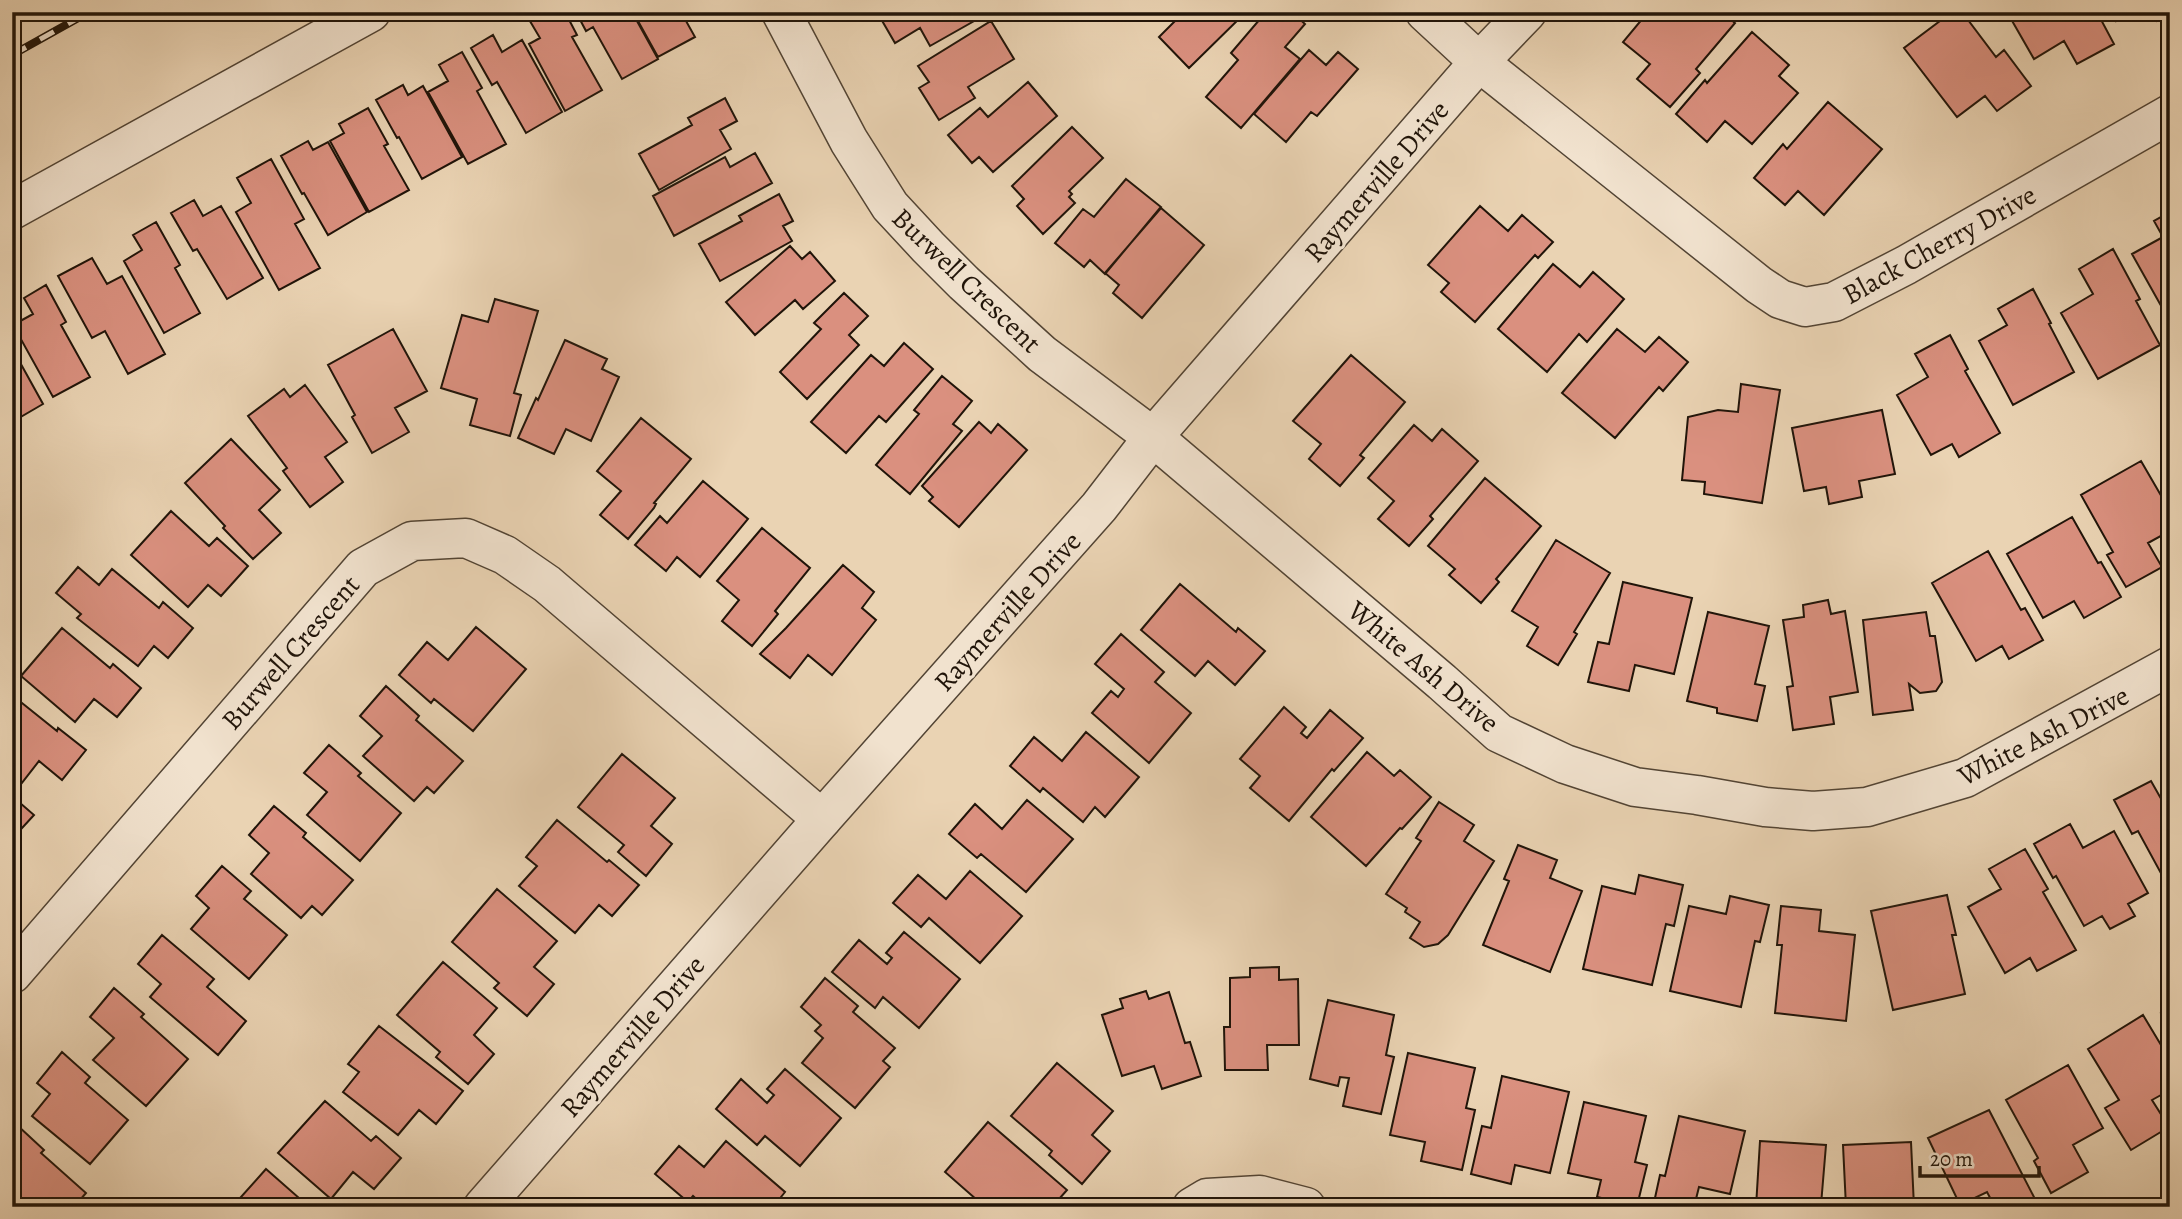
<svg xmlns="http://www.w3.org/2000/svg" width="2182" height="1219" font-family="Alegreya,serif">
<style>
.building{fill:#da907f;stroke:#201409;stroke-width:2}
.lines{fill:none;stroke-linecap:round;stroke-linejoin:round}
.minor-casing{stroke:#524434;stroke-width:41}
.tertiary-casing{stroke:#524434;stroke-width:41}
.minor{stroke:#f1e2ce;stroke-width:38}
.tertiary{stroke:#f1e2ce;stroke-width:38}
.rail-casing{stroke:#201409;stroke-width:8}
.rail{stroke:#f1e2ce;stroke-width:5;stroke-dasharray:16;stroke-linecap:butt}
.labels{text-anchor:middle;stroke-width:6;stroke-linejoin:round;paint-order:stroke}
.street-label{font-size:28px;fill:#201409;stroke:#f1e2ce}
</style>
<rect width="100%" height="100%" fill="#ead3b3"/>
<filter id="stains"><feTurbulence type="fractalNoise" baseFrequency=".00286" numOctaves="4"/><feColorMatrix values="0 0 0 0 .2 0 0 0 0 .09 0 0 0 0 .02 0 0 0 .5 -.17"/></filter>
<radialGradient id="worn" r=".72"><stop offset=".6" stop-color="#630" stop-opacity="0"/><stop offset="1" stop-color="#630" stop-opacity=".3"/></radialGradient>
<!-- building -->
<path class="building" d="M534,12H565L577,35L572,37L602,90L565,111L529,44L540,38L527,16Z
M576,12H632L658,59L622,79L593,27L586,31Z
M633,12H681L695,37L658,57Z
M877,12H990L930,46L920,28L895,43Z
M1184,12H1246L1189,68L1159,37Z
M1266,12H1292L1305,24L1285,47L1300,59L1241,128L1206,97L1238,60L1231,53Z
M1648,12H1722L1735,23L1696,69L1700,73L1670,107L1637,79L1650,64L1623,42Z
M1952,12H1962L1996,57L2004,50L2031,86L1997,111L1985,96L1957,117L1904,48Z
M2007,12H2090L2093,16L2098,14L2114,44L2077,64L2064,41L2034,59Z
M2111,12H2131L2116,21Z
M2152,12H2170V14L2157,21Z
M991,21L1014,59L968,87L975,98L939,120L919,88L929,82L918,66Z
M1752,32L1789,65L1779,76L1798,93L1752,144L1725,121L1707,142L1676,114L1705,80L1707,83Z
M493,35L502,52L522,40L562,112L526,133L497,82L492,85L471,48Z
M1309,50L1326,65L1338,52L1358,69L1317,116L1311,112L1286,142L1254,114Z
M462,52L482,88L477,91L506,144L468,164L428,92L448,81L439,65Z
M1028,82L1057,116L993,172L979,157L972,163L948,135L980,108L988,117Z
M403,85L408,95L423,86L462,157L422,179L399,137L397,138L376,100Z
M725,98L737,121L720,130L731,149L659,190L639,154L692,125L688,118Z
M1828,102L1882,149L1824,215L1798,191L1785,205L1754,178L1783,144L1787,149Z
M368,108L388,144L384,146L409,190L369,212L330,141L344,133L339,124Z
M1072,127L1103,158L1069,191L1072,194L1069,197L1075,203L1043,234L1017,206L1024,199L1012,186Z
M308,141L313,150L328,142L367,212L328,235L304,193L302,194L281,156Z
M755,153L772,183L674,236L653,196L725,157L730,167Z
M271,159L304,219L295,224L320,268L279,290L236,212L251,203L237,178Z
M1126,179L1161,207L1160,208L1105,274L1090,260L1084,267L1055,243L1083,209L1094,217Z
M779,194L793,221L783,226L792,241L720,281L699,244L742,221L739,216Z
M194,200L203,216L221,206L263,278L227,299L197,249L193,251L171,213Z
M1480,206L1508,231L1522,215L1553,242L1538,258L1535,255L1475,322L1441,292L1449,283L1428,265Z
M1161,208L1204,245L1142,318L1113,293L1119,285L1105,273Z
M2170,212V320H2169L2132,254L2163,237L2154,221Z
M156,222L180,265L175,268L200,313L164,333L124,261L142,250L133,235Z
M790,246L802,259L810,252L835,281L803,309L795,300L755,335L726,302Z
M2113,249L2140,299L2136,301L2160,345L2098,379L2061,313L2093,294L2079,269Z
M92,258L107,284L122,276L165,354L128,374L105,331L92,338L58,276Z
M1553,264L1580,287L1593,272L1624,299L1587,342L1579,334L1547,372L1498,329Z
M46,285L66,322L61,325L90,377L53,397L13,325L33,314L24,298Z
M2033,289L2051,323L2049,324L2074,372L2013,405L1979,341L2007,325L1998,309Z
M844,293L868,316L849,335L859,345L807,399L780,372L821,329L814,323Z
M495,299L538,311L514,393L521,395L510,436L470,425L477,399L441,388L462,315L488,322Z
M393,329L427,391L395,408L409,432L372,453L352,417L355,415L328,365Z
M1617,329L1645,352L1659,337L1688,362L1663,391L1659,387L1615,438L1562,393Z
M1950,335L1968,369L1965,371L2000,433L1959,457L1952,444L1931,455L1897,395L1928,377L1915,354Z
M565,340L607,359L602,369L619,377L591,441L566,429L554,454L518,438L536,398L538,400Z
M904,343L933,369L886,422L879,416L846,453L811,422L871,355L884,366Z
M12,348L43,404L12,422Z
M1351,355L1405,402L1360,455L1364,458L1340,486L1309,459L1321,444L1293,421Z
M942,376L972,401L953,424L962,431L910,494L876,465L919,414L914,410Z
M1741,384L1780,390L1762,503L1704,494L1705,482L1682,480L1688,417L1718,410L1738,412Z
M305,385L347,442L325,457L343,482L310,507L283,471L287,468L248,416L284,389L290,397Z
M1882,410L1895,474L1859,481L1862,497L1829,504L1826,487L1804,491L1792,428Z
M641,418L691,459L654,503L656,504L654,508L628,539L600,515L621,491L597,471Z
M979,422L991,433L998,424L1027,450L959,527L929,501L933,497L922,486Z
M1414,425L1432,441L1442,429L1478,461L1430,516L1433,519L1409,546L1378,519L1394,501L1368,478Z
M231,439L280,490L259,510L281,533L253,559L223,528L225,526L185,483Z
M2141,461L2170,511V531L2148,543L2162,567L2126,587L2107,555L2113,552L2081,495Z
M1485,478L1541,526L1496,579L1499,582L1481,603L1449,575L1455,569L1428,546Z
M703,481L748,519L700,577L677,557L666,571L635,545L660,516L667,523Z
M171,511L209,546L217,538L248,566L221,596L208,585L188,607L131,555Z
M2072,517L2098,563L2101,562L2121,597L2084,618L2074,601L2043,618L2007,554Z
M762,528L810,568L775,611L778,614L752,646L722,621L739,600L717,581Z
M1556,540L1610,573L1574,632L1577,634L1558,665L1527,646L1538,627L1512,611Z
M1988,551L2021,610L2025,608L2043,640L2009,659L2002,646L1976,661L1932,583Z
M843,565L874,592L862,608L876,620L832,675L808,655L790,678L760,654L786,628Z
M78,567L99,585L112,569L159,608L163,602L193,628L168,658L154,646L138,666L77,618L81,614L56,593Z
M1623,582L1692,598L1674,674L1635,665L1629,691L1588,682L1598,642L1609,644Z
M1180,584L1236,632L1238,628L1265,651L1235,685L1208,661L1195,676L1141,630Z
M1828,600L1831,614L1845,611L1858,692L1830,697L1834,724L1793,730L1787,687L1793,686L1783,620L1804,617L1803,605Z
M1708,612L1769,626L1755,684L1765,686L1757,721L1717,713V708L1687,701Z
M1926,612L1930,636H1935L1942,682L1936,691L1920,693L1909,684L1913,710L1873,715L1863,620Z
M476,627L526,669L473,731L434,699L431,703L399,675L427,642L448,660Z
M62,628L110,668L113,664L141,688L117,717L94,699L75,722L21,676Z
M1121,634L1164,672L1155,682L1191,713L1149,763L1092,713L1111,691L1118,697L1124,689L1095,664Z
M386,686L419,716L416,720L463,761L434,793L427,787L414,801L363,756L382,736L360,716Z
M12,695L57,731L58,728L86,750L62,780L39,761L21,784L12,777Z
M1284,707L1306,727L1301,733L1307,738L1330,710L1363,738L1334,771L1332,769L1289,821L1250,788L1260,776L1240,759Z
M1086,732L1139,777L1105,817L1095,807L1083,822L1043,788L1040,792L1010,766L1034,737L1062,761Z
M329,745L361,773L358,776L401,813L360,861L307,815L327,792L304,773Z
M1367,752L1394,776L1400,770L1431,797L1402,829L1400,828L1366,866L1311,817Z
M622,754L675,798L651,826L672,844L646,876L618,852L624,845L578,807Z
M2151,781L2164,804L2170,801L2169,888L2138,831L2132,834L2114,800Z
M12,796L34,815L12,839Z
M1027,800L1073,839L1026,892L981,854L977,858L949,834L975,804L1002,829Z
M1439,802L1474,825L1464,841L1494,861L1448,935L1438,944L1424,947L1410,938L1420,922L1405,912L1407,908L1386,894L1421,841L1416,838Z
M274,806L306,833L303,837L353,880L322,915L312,906L301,918L251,874L269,853L249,835Z
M557,820L607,862L609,860L639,885L612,916L599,905L575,933L519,886L537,866L526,857Z
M2070,824L2083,848L2114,831L2148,893L2128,904L2135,916L2110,929L2102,916L2084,926L2056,876L2053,878L2034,844Z
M1518,845L1557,860L1550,878L1582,891L1550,972L1483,945L1509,881L1504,879Z
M2025,849L2048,889L2043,892L2076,950L2037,971L2030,958L2005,973L1968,907L2001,889L1989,869Z
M222,866L251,891L244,899L287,935L249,979L191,929L209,908L196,896Z
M970,871L1022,916L980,963L929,918L921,927L893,903L918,875L946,899Z
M1639,875L1683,885L1674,926L1666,924L1652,985L1583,969L1602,886L1635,894Z
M497,889L557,941L534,967L554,984L527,1016L494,988L499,983L452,942Z
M1947,895L1956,935H1952L1965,994L1893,1010L1871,911Z
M1730,896L1769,905L1760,942L1755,941L1741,1007L1670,991L1689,906L1726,914Z
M1781,906L1821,910L1819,931L1855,935L1846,1021L1775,1013L1782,945H1777Z
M904,932L960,979L919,1028L883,997L875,1008L832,972L859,940L887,964L892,958L886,953Z
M162,935L214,979L207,987L246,1021L218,1055L150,997L161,984L138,964Z
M443,962L497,1008L474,1035L494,1054L468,1084L436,1057L440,1052L397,1015Z
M1279,967V980L1298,979L1299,1045H1267L1268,1070H1225L1224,1027H1230V978L1250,977V968Z
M825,978L858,1006L853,1012L895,1048L883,1061L890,1067L855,1108L802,1063L823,1038L815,1031L821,1025L801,1007Z
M114,988L144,1014L141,1017L188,1059L146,1106L93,1060L114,1038L90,1017Z
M1146,991L1149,999L1169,992L1185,1043L1190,1042L1201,1076L1162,1089L1154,1066L1122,1076L1102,1015L1123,1008L1120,999Z
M1328,1000L1394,1015L1386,1055L1394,1057L1381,1114L1343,1106L1349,1078L1340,1077L1338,1086L1310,1079Z
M2170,1008V1028L2161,1013Z
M2143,1015L2170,1060V1090L2152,1100L2169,1127L2131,1150L2105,1108L2119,1100L2088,1049Z
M379,1026L463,1091L436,1124L419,1110L398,1135L343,1092L359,1072L348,1064Z
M62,1052L90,1077L85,1083L128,1120L90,1164L32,1116L50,1094L37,1083Z
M1408,1053L1475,1068L1466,1108L1475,1110L1462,1170L1421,1161L1425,1142L1390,1135Z
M1057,1063L1113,1111L1092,1135L1110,1151L1082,1184L1049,1155L1052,1151L1011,1116Z
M2068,1065L2103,1128L2073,1145L2088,1172L2051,1193L2034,1161L2038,1158L2006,1100Z
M785,1069L841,1118L800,1166L765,1136L757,1145L716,1109L741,1079L767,1103L774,1095L767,1089Z
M1502,1076L1569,1092L1550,1173L1515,1165L1511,1184L1471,1174L1482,1126L1491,1128Z
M325,1101L371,1141L376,1136L401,1158L374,1189L353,1172L331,1199L278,1153Z
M1584,1102L1646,1116L1635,1162L1647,1165L1637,1206L1597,1197L1601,1180L1568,1173Z
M1989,1110L2035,1199L2019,1207H1995L1987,1192L1960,1205L1928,1138Z
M1679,1116L1745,1131L1730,1194L1699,1187L1694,1207H1653L1660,1175L1665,1176Z
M988,1122L1067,1190L1052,1207H985L945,1172Z
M17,1125L44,1150L41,1153L86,1193L74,1207H12V1132Z
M726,1141L785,1192L773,1207H705L693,1196L688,1202L655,1174L679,1146L704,1167Z
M1760,1141L1826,1145L1821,1205L1827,1207H1756Z
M1911,1142L1914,1207H1846L1843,1145Z
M266,1169L308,1206L313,1201L319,1207H232Z"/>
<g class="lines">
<!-- minor casing -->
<g class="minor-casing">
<path id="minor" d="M781,12L849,141L890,206L928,247L964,283L1042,354L1153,437L1442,682L1499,733L1565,764L1635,787L1697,795L1765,807L1813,811L1867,807L1965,778L2170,666
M1425,12L1479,62L1759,285L1780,299L1805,307L1834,302L1906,265L2170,114
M12,210L371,12
M12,974L363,568L412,541L466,538L505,555L547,584L822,819
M1192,1207L1207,1198L1260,1195L1306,1207"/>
</g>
<!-- tertiary casing -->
<g class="tertiary-casing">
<path id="tertiary" d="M483,1207L822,819L1099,507L1153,437L1479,62L1527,12"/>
</g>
<!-- minor -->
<use href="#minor" class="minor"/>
<!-- tertiary -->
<use href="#tertiary" class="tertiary"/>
<!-- rail casing -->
<g class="rail-casing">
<path id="rail" d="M12,55L89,12"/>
</g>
<!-- rail -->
<use href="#rail" class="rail"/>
</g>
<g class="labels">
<!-- street labels -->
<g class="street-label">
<text transform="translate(1376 181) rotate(-49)" y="10">Raymerville Drive</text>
<text transform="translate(1939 244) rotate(-29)" y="10">Black Cherry Drive</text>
<text transform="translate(967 280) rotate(44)" y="10">Burwell Crescent</text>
<text transform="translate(1007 611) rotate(-48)" y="10">Raymerville Drive</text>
<text transform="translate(290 652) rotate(-49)" y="10">Burwell Crescent</text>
<text transform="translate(1424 666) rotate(40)" y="10">White Ash Drive</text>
<text transform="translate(2043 735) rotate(-27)" y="10">White Ash Drive</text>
<text transform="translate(632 1036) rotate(-49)" y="10">Raymerville Drive</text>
</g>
</g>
<!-- margin -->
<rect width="2182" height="1219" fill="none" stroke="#ead3b3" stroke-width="42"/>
<rect x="14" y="14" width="2154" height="1191" fill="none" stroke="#201409" stroke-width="3.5"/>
<rect x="21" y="21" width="2140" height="1177" fill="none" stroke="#201409" stroke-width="2"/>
<!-- scale -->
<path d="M1920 1166v10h119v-10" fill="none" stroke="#201409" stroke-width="3.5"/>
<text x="1930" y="1166" font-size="21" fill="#201409" stroke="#f1e2ce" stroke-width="5" paint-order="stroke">20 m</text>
<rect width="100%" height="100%" filter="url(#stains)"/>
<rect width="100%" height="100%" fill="url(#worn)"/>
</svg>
